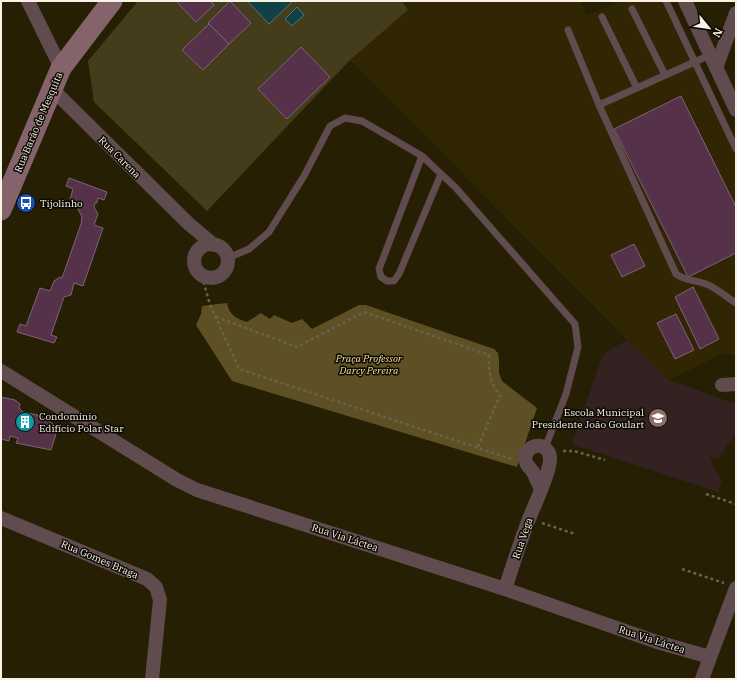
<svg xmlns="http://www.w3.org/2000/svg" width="737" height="680" font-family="'IBM Plex Serif',serif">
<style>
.built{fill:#302603}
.education{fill:#342121}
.green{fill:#453c1b}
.forest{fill:#5c5024}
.water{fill:#114047;stroke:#567676}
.building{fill:#56324a;stroke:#7e6375}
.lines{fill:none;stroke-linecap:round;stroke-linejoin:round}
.path{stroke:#69634c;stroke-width:2.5;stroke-dasharray:3 3;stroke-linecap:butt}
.service{stroke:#604b4f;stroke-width:7}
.minor{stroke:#604b4f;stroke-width:14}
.secondary{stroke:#84646a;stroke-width:21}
.labels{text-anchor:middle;stroke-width:3;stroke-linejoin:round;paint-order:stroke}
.street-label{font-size:10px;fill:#f8f3e4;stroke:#0c0902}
.poi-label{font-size:10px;fill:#f8f3e4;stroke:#0c0902;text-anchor:start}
.park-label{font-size:10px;font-style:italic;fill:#f9e39b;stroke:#0c0902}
</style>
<rect width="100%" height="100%" fill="#261f04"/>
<!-- built -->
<path class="built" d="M402,1H580L587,15L623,1H662L736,158V356L724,353L669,380L627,340L350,60L408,10Z"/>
<!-- education -->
<path class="education" d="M627,340L669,380L736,404V433L718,459L710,456V459L722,482L718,492L572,444L602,357L607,352Z"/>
<!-- green -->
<path class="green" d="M138,1H402L408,10L350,60L207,211L94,102L88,61Z"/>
<!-- forest -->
<path class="forest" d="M227,303C230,316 236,318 247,322L261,313L270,319L274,315L292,323L302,319L312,329L359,305H366L494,349L498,353L499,360V373L502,381L537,408L517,467L232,381L196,325L201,314L202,306Z"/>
<!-- water -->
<path class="water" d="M247,1H291L292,2L269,24Z
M297,7L304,15L292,26L285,19Z"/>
<!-- building -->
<path class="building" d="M176,1H210L214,5L196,22Z
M230,1L251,23L229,44L208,23Z
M209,24L229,44L203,70L182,50Z
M301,47L330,77L287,119L258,89Z
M681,96L736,207V253L688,277L614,129Z
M69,178L107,192L104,200L98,198L97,203H95L94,207L98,214L94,225L103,228L83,286L74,283L71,295L64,297L51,335L57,337L54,343L17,332L20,324L26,326L40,288L50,291L54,281L60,277L62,278L82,221H81L82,217L78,209L79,203L70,200L73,189L66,186Z
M634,244L645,266L622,277L611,255Z
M693,287L719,339L700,349L675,297Z
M676,314L694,350L675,359L657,323Z
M1,397L15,400L20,404L19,408L23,412L38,415L37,416L42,417L58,427L51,450L16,443L18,438L10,436L9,441L1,439Z"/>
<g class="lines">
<!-- path -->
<path class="path" d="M202,276L210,305L239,369L512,459
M216,317L297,347L364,312L489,355C489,372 489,382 500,395L478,447
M563,451H574L605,460
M706,494L736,504
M542,523L575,534
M682,569L724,583"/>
<!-- service -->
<path class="service" d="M666,1L736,149
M632,9L665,75
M602,17L637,88
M568,30L599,105
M710,55L599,105L676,274C685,281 696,280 706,284C717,288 726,297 736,303
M422,156L379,269L381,277L387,281H394L399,274L441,174
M228,258L249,249L269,232L304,176L330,126L345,118L362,121L422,156L456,188L575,324L578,347L566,394L545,448"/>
<!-- minor -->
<path class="minor" d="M28,1L61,68
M685,1L736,110
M716,68L736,13
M52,89L189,224L214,245
M194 261a17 17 0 1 1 34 0a17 17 0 1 1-34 0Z
M1,371L177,480L197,490L505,589L657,642L710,657
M722,385L736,384
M1,518L147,579L156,587L160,600L152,679
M505,589C513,565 520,542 529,519C534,506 551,470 550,458C550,450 543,445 536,446C529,447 523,455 526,462C527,466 531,469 533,472C536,478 538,483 541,489
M702,679L736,588"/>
<!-- secondary -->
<path class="secondary" d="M1,210L61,68L112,1"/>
</g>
<!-- icons -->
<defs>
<g id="bus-disc" transform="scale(1)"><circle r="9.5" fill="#1a4fb4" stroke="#0c0902"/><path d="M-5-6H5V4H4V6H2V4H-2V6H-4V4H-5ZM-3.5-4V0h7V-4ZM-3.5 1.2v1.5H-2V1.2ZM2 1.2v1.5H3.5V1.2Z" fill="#fff"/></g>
<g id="school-disc" transform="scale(1)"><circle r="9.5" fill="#8d6e63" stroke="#0c0902"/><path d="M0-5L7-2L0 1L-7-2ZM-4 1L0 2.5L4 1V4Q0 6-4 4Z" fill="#fff"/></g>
<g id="building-disc" transform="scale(1)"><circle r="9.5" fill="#0f9aa8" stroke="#0c0902"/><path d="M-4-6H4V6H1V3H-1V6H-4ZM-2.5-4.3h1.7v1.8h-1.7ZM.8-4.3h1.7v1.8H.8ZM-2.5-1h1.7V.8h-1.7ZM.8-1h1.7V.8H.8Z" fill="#fff"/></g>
</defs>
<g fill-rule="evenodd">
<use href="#bus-disc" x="26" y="203"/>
<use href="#school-disc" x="658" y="418"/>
<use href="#building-disc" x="25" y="422"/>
</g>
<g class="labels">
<!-- street labels -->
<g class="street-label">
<text transform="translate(38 122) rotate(-67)" y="4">Rua Barão de Mesquita</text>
<text transform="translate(120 157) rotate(45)" y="4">Rua Carena</text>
<text transform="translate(345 537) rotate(18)" y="4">Rua Via Láctea</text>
<text transform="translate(522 538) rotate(-71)" y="4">Rua Vega</text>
<text transform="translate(100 559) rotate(23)" y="4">Rua Gomes Braga</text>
<text transform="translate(652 639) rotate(18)" y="4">Rua Via Láctea</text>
</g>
<!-- poi labels -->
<g class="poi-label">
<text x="40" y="207">Tijolinho</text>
<text x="644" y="416" text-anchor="end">Escola Municipal<tspan x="644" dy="12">Presidente João Goulart</tspan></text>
<text x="39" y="420">Condomínio<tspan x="39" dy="12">Edifício Polar Star</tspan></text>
</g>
<!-- park labels -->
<g class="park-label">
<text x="369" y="362">Praça Professor<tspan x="369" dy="12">Darcy Pereira</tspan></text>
</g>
</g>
<!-- border -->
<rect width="737" height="680" fill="none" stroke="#f8f3e4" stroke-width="4"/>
<!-- north arrow -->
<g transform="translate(709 28) rotate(119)" stroke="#0c0902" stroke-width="3" paint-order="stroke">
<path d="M0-3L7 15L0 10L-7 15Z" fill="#f8f3e4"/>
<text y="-6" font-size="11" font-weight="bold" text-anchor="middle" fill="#f8f3e4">N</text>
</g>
</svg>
